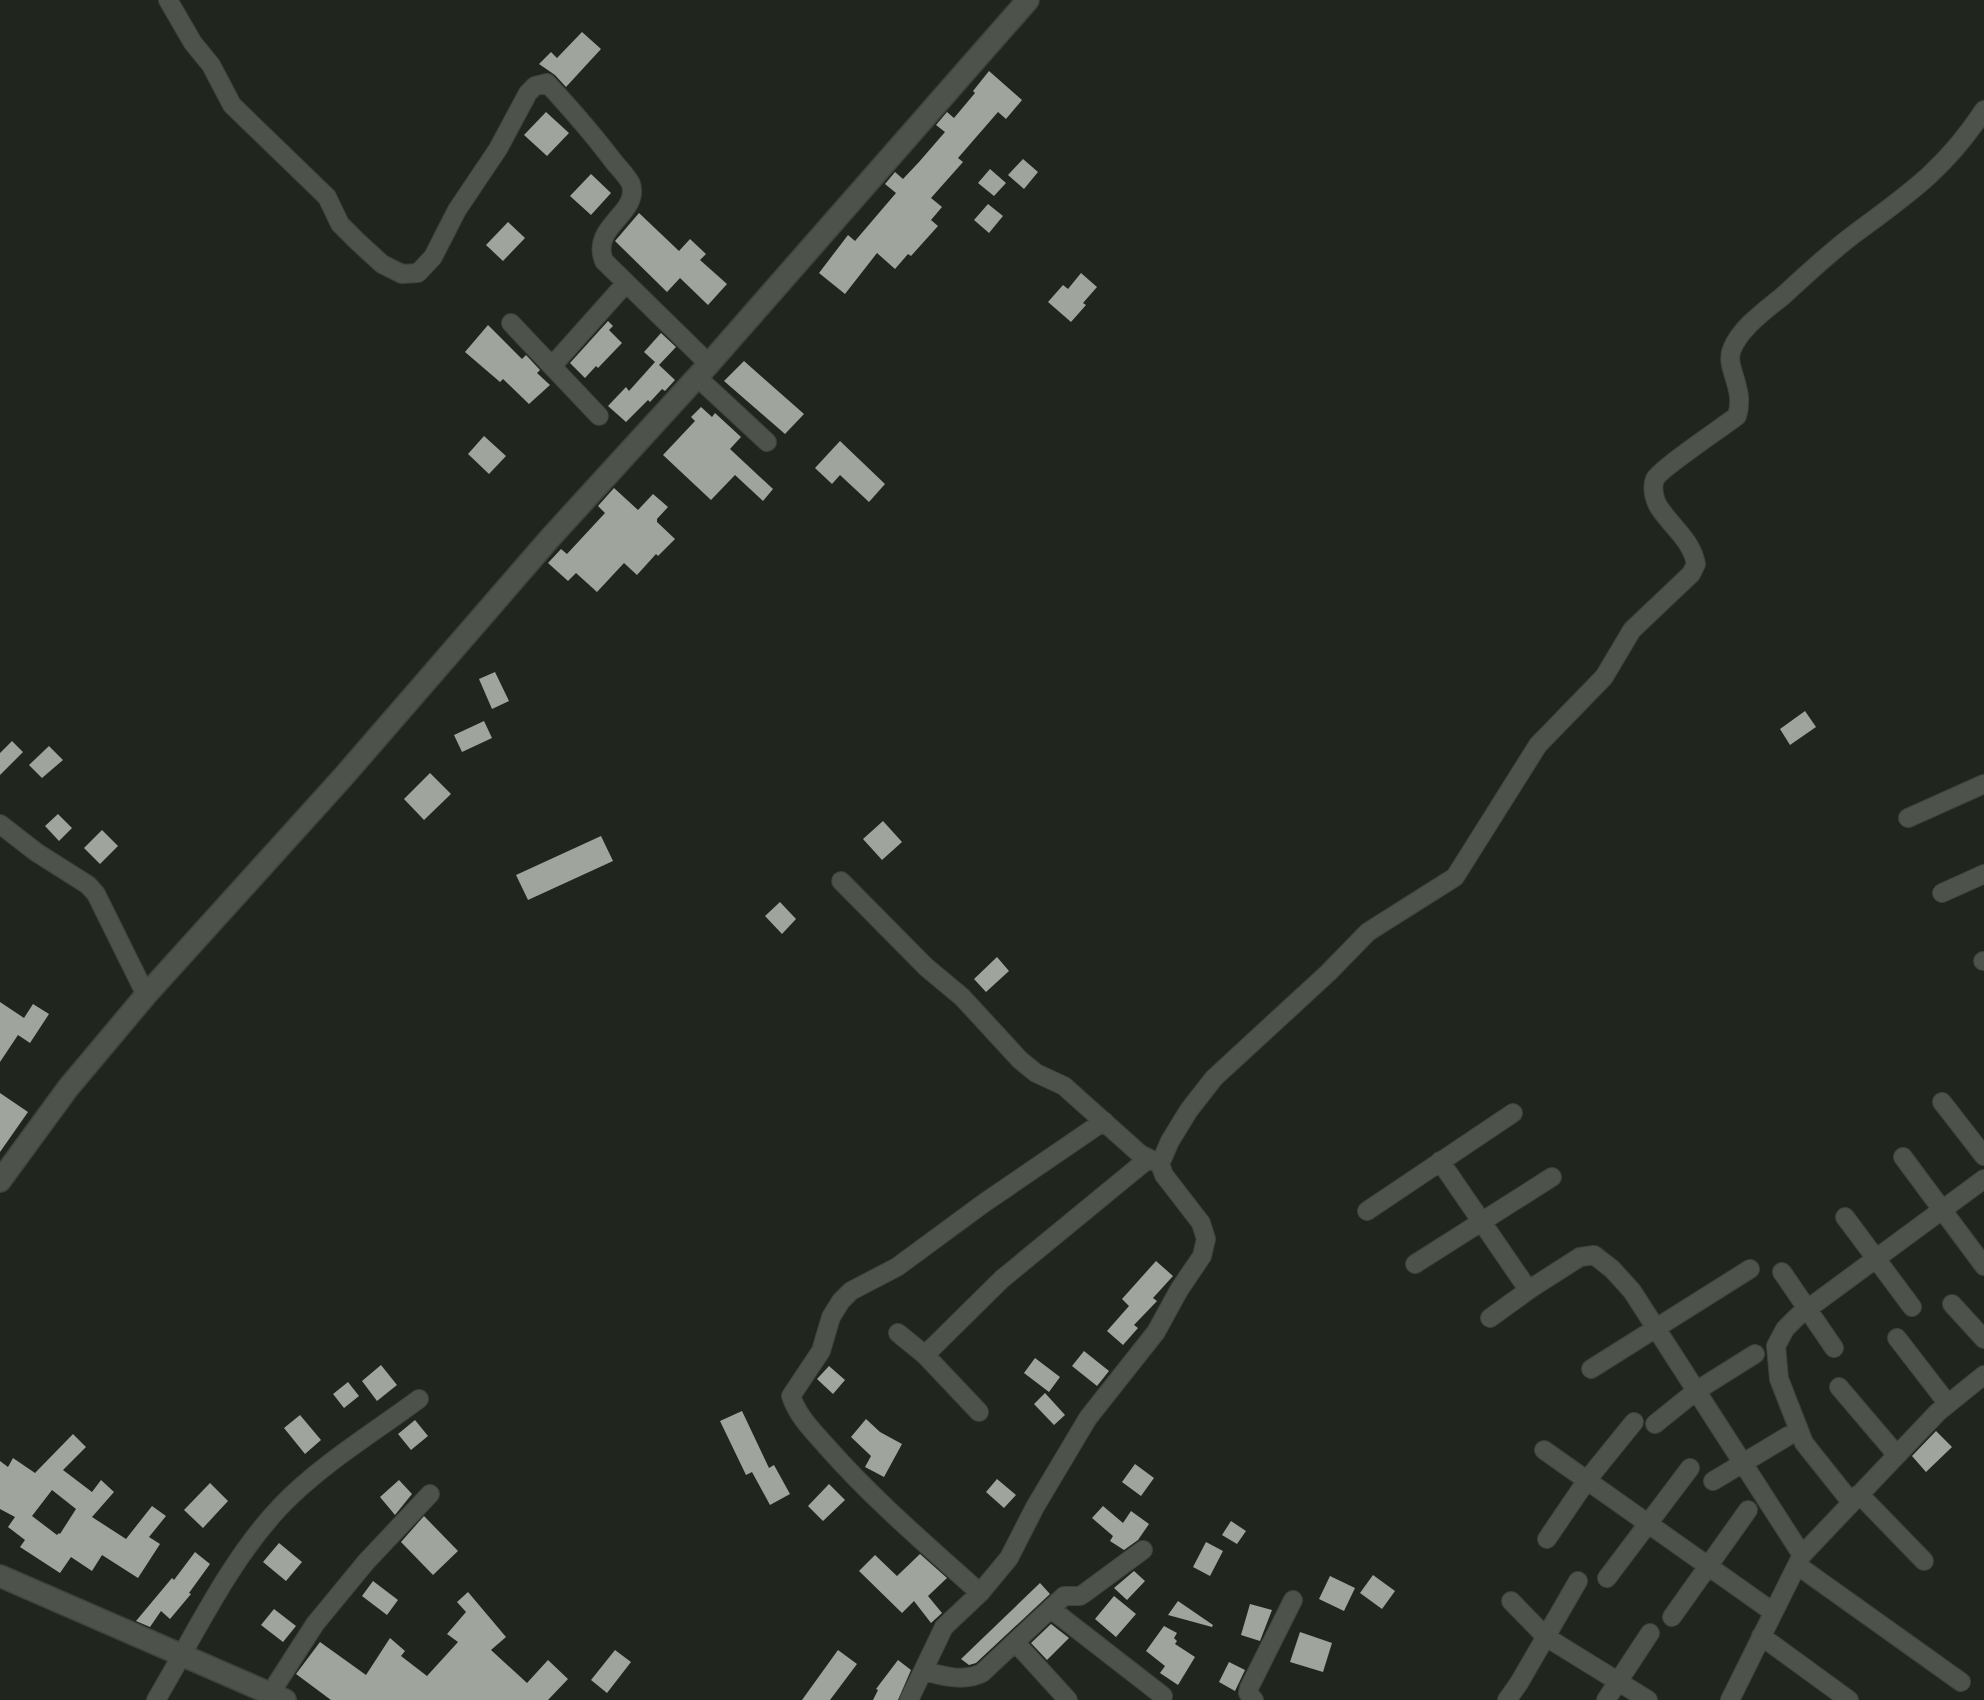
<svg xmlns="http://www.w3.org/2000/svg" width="1984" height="1700" font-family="Signika,sans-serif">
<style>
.building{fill:#9fa59c;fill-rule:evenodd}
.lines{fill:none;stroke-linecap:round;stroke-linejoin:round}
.minor-casing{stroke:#3f433d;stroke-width:20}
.tertiary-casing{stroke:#3f433d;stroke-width:24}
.minor{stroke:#4d534b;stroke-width:18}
.tertiary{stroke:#4d534b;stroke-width:21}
</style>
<rect width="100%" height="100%" fill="#20251e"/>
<!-- building -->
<path class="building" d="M582,32L601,49L566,87L555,75L539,64L551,52L557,58Z
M989,71L1022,100L1006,119L998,112L958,158L963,162L931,198L942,207L931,220L938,226L911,256L908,254L895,269L877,253L845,294L819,273L848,235L855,241L896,193L885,184L895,172L903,179L919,162L945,132L936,125L947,112L954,118L975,93L973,91Z
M546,112L569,133L547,156L524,135Z
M1023,159L1038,172L1024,189L1008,175Z
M990,169L1006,183L994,196L978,183Z
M591,174L611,193L591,215L570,196Z
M988,204L1003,216L989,233L974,220Z
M639,213L679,251L690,239L706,254L700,260L727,284L708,305L680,278L667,292L615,241Z
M508,222L525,238L503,261L486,245Z
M1081,273L1097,287L1083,303L1086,305L1071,322L1048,302L1063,285L1068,289Z
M608,321L613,326L609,330L622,343L598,368L596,366L585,378L570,363Z
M488,325L522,359L526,355L540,370L537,373L550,385L529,404L503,379L500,382L465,352Z
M661,333L676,347L659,365L675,380L665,391L662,389L650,402L648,400L626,422L608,406L626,387L629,391L655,362L644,352Z
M744,361L804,414L785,434L724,381Z
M701,407L712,417L715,413L741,437L730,449L773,489L763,501L735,475L711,500L663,455L695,421L691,417Z
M484,436L506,456L489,474L468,454Z
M840,441L885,484L869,502L840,475L832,484L815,468Z
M614,488L638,510L653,494L668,507L657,519V522L675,539L658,556L656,554L637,575L624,563L597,592L576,573L568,581L548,563L561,549L567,554L605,513L598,506Z
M495,672L509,701L492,709L479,679Z
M1805,711L1816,727L1790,745L1780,729Z
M484,721L492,738L462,752L454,735Z
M12,741L23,752L0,775V753Z
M49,746L63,760L42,778L29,765Z
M430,773L451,794L424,820L404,799Z
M58,814L72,828L59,841L45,826Z
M883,821L902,842L882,860L863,839Z
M102,830L118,846L100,864L84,848Z
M601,836L613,861L528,900L516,875Z
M780,902L796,919L782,934L765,916Z
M997,957L1009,971L986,992L974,979Z
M0,1002L24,1018L33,1004L49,1014L30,1043L18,1035L0,1062Z
M0,1093L28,1112L0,1152Z
M1156,1261L1173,1276L1153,1298L1157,1301L1134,1325L1138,1328L1123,1345L1107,1331L1129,1306L1122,1299Z
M1084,1351L1109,1371L1097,1386L1072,1366Z
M1035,1358L1060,1377L1049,1392L1024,1373Z
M381,1365L397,1385L377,1401L362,1381Z
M829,1366L845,1380L833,1394L817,1379Z
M348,1382L359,1396L344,1408L333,1394Z
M1045,1393L1065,1415L1054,1425L1034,1404Z
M742,1411L769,1468L774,1465L790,1494L770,1505L752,1472L746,1475L720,1421Z
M300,1415L321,1440L305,1454L284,1428Z
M866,1419L880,1432L902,1444L884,1477L865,1467L871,1456L851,1437Z
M415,1420L428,1436L411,1450L398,1434Z
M1936,1431L1952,1447L1926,1472L1912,1456Z
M73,1434L86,1447L63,1470L92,1492L101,1480L114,1492L92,1517L126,1539L152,1506L166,1516L149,1537L160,1544L138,1578L102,1555L92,1571L71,1557L60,1573L20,1547L25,1540L8,1527L15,1517L0,1509V1461L8,1467L13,1458L35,1473ZM52,1490L76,1509L60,1534L59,1533L57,1535L32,1516Z
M1135,1464L1154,1478L1141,1496L1122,1482Z
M997,1479L1016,1495L1004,1508L986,1492Z
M399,1480L412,1494L395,1515L380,1497Z
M210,1483L228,1501L203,1528L184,1510Z
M829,1484L845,1500L823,1521L808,1506Z
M1103,1506L1123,1523L1131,1511L1149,1524L1138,1540L1124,1550L1110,1541L1113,1536L1092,1518Z
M424,1516L458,1551L433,1575L401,1542Z
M1231,1521L1246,1531L1237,1544L1222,1535Z
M1206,1542L1223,1551L1210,1576L1193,1567Z
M279,1543L302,1562L286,1581L263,1562Z
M195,1552L210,1564L189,1593L191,1594L170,1619L161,1611L150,1627L136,1621L172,1578L174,1580Z
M920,1554L947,1578L928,1596L942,1613L931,1623L914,1601L902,1613L859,1571L875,1555L897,1576Z
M1134,1571L1145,1581L1127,1600L1114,1588Z
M1373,1575L1395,1591L1382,1609L1360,1593Z
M1330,1576L1355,1588L1344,1611L1319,1599Z
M373,1581L398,1600L387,1615L362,1596Z
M1040,1583L1050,1594L976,1663L969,1665L961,1659Z
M468,1592L506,1637L491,1650L527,1683L548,1660L568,1679L548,1700H331L296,1674L320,1642L366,1675L390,1638L405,1651L401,1656L427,1676L458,1642L447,1634L466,1612L457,1602Z
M1114,1596L1136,1614L1116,1637L1095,1619Z
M1178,1601L1213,1625L1212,1627L1168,1615Z
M1250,1604L1272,1610L1260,1641L1241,1635Z
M274,1609L296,1626L283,1642L261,1625Z
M1051,1624L1069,1638L1047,1660L1031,1643Z
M1164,1626L1177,1633L1174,1638L1177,1641L1175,1644L1195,1657L1178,1685L1160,1673L1165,1666L1146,1651Z
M1300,1632L1332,1643L1323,1672L1290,1662Z
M615,1650L631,1662L607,1693L591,1680Z
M838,1650L857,1664L830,1700H802Z
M898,1660L911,1670L898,1700H873L878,1690L876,1689Z
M1229,1662L1245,1670L1235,1691L1219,1682Z"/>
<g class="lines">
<!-- minor casing -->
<g class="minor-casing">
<path id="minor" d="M168,0L193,43L211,65L232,105L327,197L340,224L357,241L382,264L402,274L418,273L433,257L457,210L498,149L528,93L535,86L547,83C571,109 593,134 614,162C619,168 628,177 631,184C640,214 590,226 604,261L709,364
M511,323L599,416
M552,366L626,283
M697,377L767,442
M1908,818L1984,784
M0,824L36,852L88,885L96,894L146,995
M841,881L926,967L962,997L1020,1060L1036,1073L1064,1086L1140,1154L1160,1164
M1942,893L1984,874
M1983,961H1984
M1942,1102L1984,1156
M1903,1157L1984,1266
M1440,1161L1525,1285L1533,1287L1580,1257L1594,1255L1612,1269L1632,1291L1802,1555
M1367,1211L1513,1113
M1845,1217L1912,1307
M1415,1264L1552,1177
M1782,1272L1834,1348
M1952,1304L1984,1339
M1490,1318L1533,1287
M898,1333L925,1355L979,1412
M1897,1338L1948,1404
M925,1355L1002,1279L1148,1159
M1591,1369L1750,1269
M1839,1387L1896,1454
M1655,1424L1696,1391L1755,1354
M1544,1450L1773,1612
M1713,1481L1788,1436
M1859,1494L1924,1561
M1851,1502L1804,1443L1779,1379L1776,1346L1785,1329L1798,1316L1984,1179
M1547,1539L1587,1480L1634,1422
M1797,1565L1961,1682
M1607,1578L1690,1468
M980,1593C928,1546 875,1501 828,1448C814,1432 798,1417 791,1396L821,1351L831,1317L841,1301L851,1291L897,1267L984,1203L1104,1121
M1511,1601L1546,1637L1648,1700
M1051,1609L1163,1696
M1672,1617L1748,1510
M1761,1636L1849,1700
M1016,1643L1068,1700
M924,1671C943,1676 964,1682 982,1673L1064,1596H1080L1086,1592L1143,1550
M270,1694L315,1624L366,1562L430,1494
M156,1700C194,1636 229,1561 280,1507C320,1465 373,1433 419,1399
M909,1700L944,1627L980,1593L1009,1558L1035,1507L1088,1418L1156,1332L1179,1290L1202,1256L1206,1239L1201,1223L1164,1175L1160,1164L1170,1141L1189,1110L1214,1078L1328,973L1368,932L1455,877L1538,745L1604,677L1632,630L1691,574L1696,564C1691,540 1674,529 1661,510C1655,503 1651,488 1655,479C1660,469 1724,426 1737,416C1746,388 1724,367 1732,349C1741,327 1766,310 1784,295C1808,273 1831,251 1857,232C1910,193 1947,167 1984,110
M1254,1700L1248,1693L1249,1688L1293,1600
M1507,1700L1519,1683L1578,1581
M1606,1700L1650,1633
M1730,1700L1802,1555L1938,1412L1984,1375"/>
</g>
<!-- tertiary casing -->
<g class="tertiary-casing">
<path id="tertiary" d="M0,1181L68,1088L146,995L344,776L551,537L709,364L1028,0
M0,1576L285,1700"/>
</g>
<!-- minor -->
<use href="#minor" class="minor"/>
<!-- tertiary -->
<use href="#tertiary" class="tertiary"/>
</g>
</svg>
